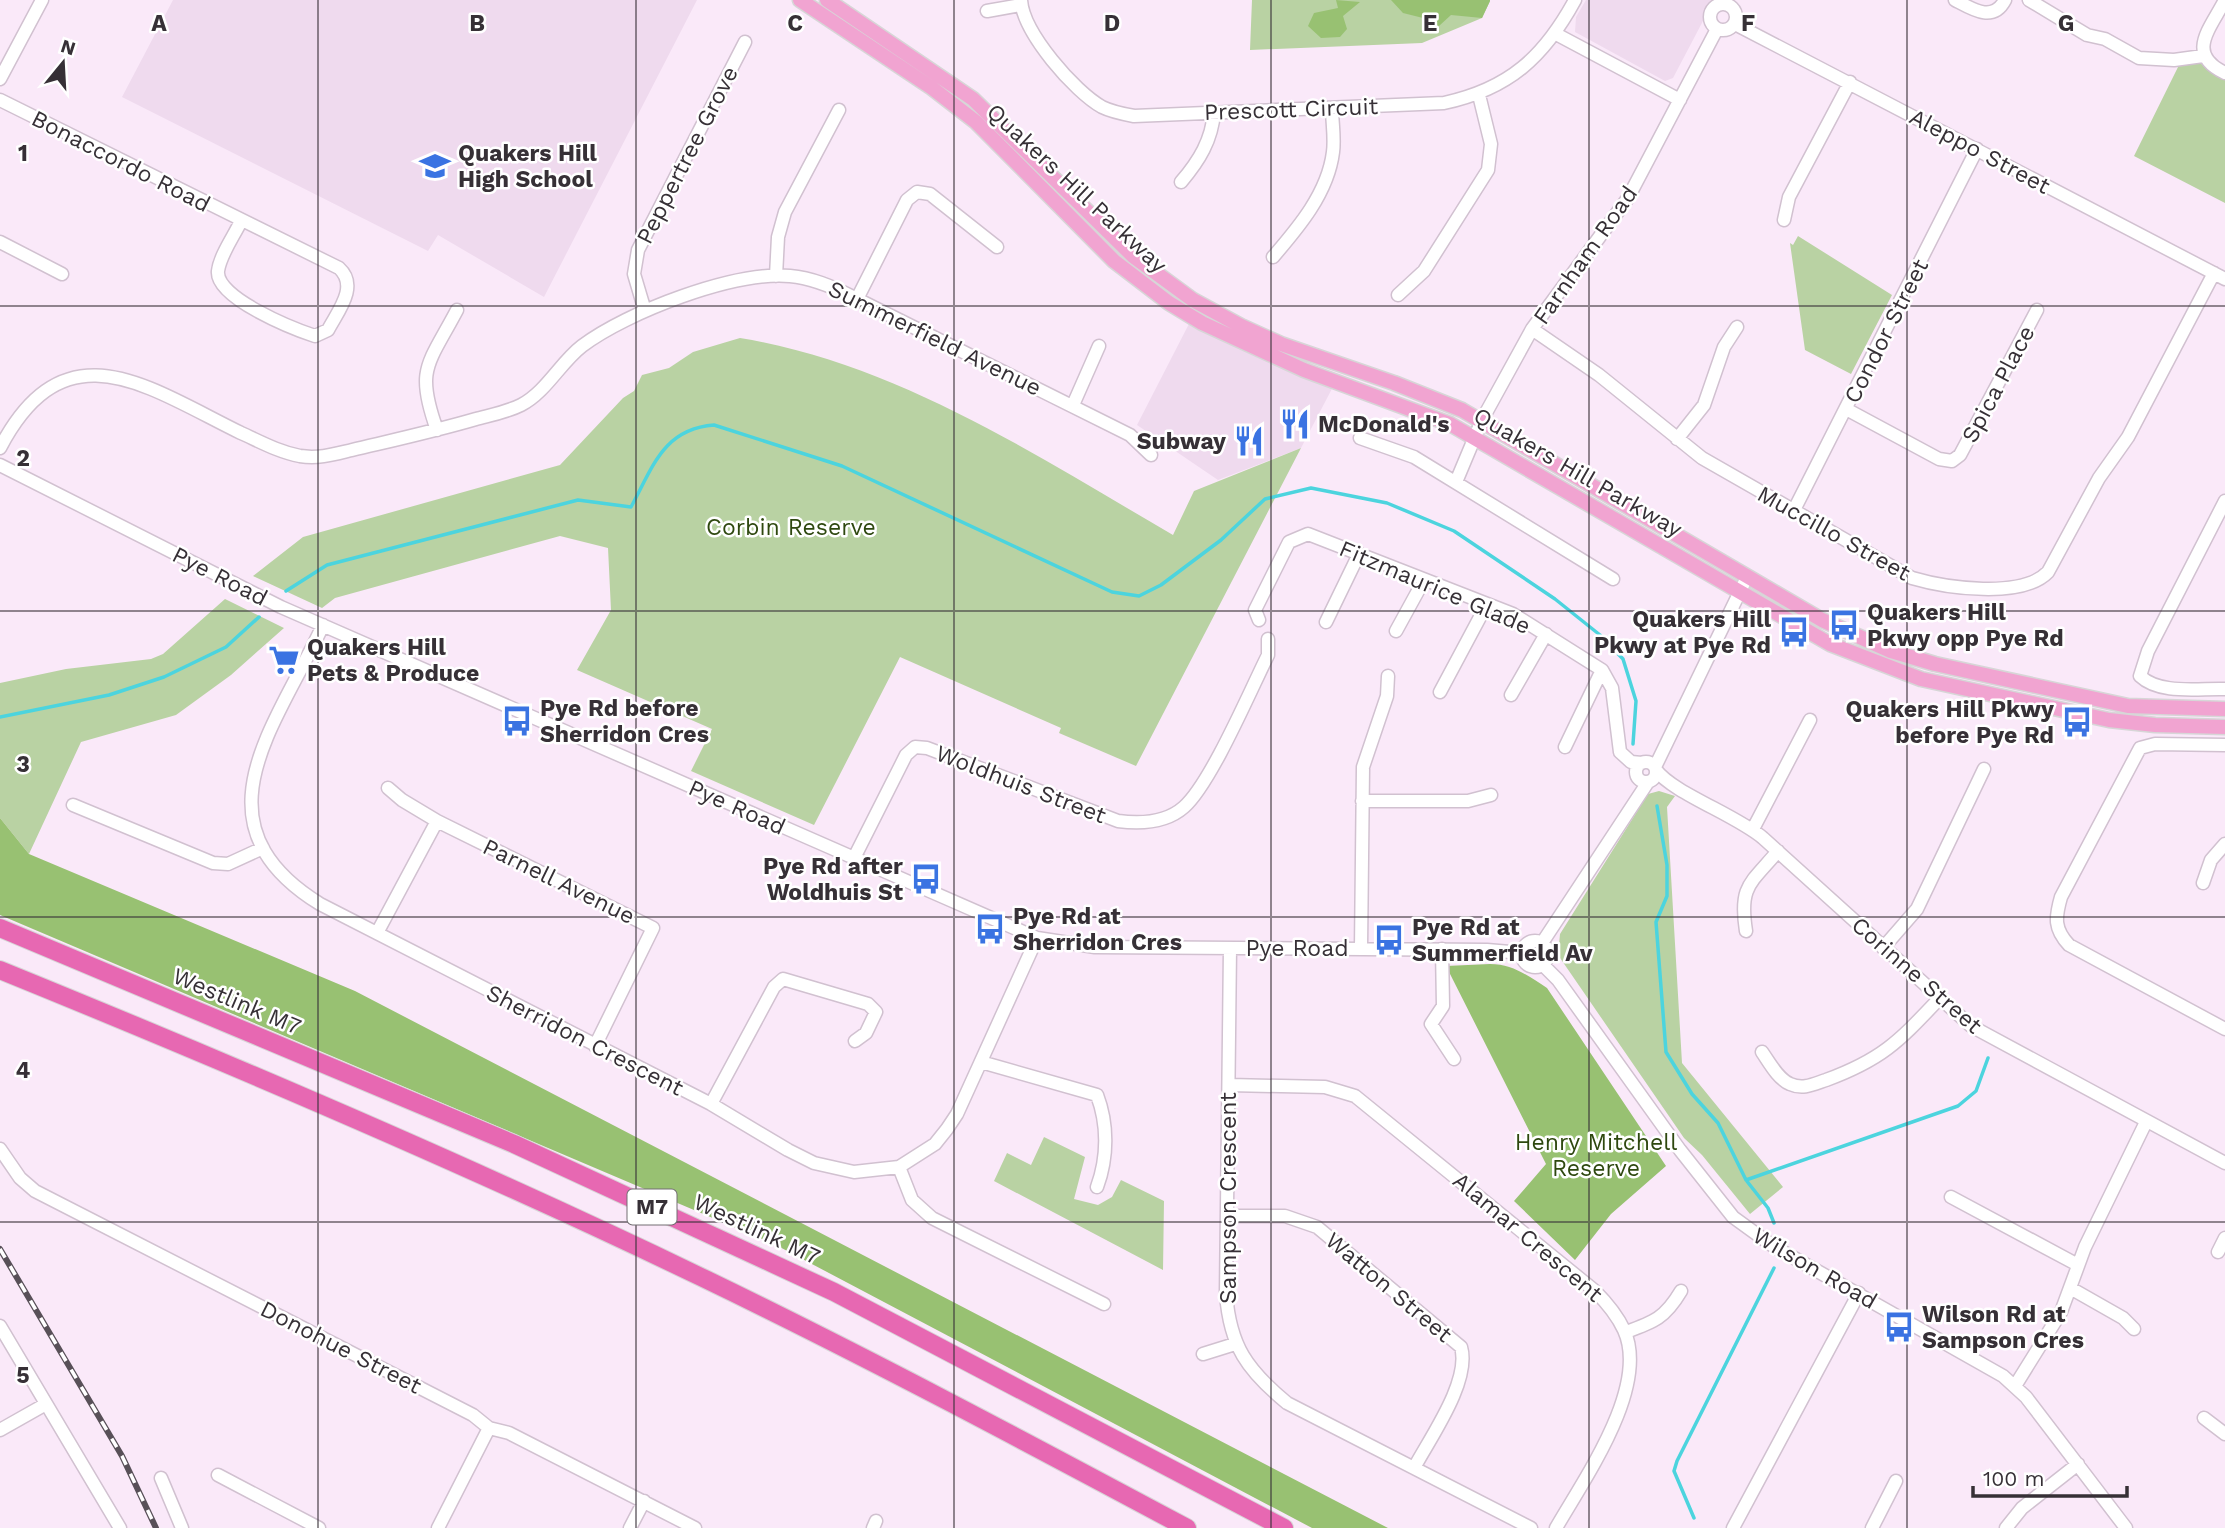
<svg xmlns="http://www.w3.org/2000/svg" width="2225" height="1528" font-family="'Work Sans',sans-serif">
<style>
.built{fill:#efdaee}
.green{fill:#b9d2a3}
.forest{fill:#98c172}
.lines{fill:none;stroke-linecap:round;stroke-linejoin:round}
.stream{stroke:#4cd4de;stroke-width:3.5}
.minor-casing{stroke:#d1c1d0;stroke-width:15}
.major-casing{stroke:#d7d6d7;stroke-width:17}
.highway-casing{stroke:#d7d6d7;stroke-width:20}
.minor{stroke:#fff;stroke-width:12}
.major{stroke:#f1a4d1;stroke-width:14}
.highway{stroke:#e768b2;stroke-width:18}
.rail-casing{stroke:#585058;stroke-width:6}
.rail{stroke:#fff;stroke-width:3.5;stroke-dasharray:10;stroke-linecap:butt}
.grid{fill:none;stroke:#363036;stroke-width:2;stroke-opacity:0.55}
.labels{text-anchor:middle;stroke-width:5;stroke-linejoin:round;paint-order:stroke}
.shield{fill:#fff;stroke:#726e72;stroke-width:2}
.shield-label{font-size:21px;font-weight:bold;fill:#363036}
.street-label{font-size:23px;fill:#363036;stroke:#fff}
.poi-label{font-size:23px;font-weight:bold;fill:#363036;stroke:#fff;text-anchor:start}
.park-label{font-size:23px;fill:#2e480f;stroke:#fff}
.grid-label{font-size:23px;text-anchor:middle;font-weight:bold;fill:#363036;stroke:#fff;stroke-width:5;stroke-linejoin:round;paint-order:stroke}
</style>
<rect width="100%" height="100%" fill="#fae9f9"/>
<!-- built -->
<path class="built" d="M173,0H697L544,297L438,235L428,251L122,97Z
M1586,0H1714L1673,78L1665,81L1575,32L1576,17Z
M1192,318L1336,381L1301,448L1218,480L1137,425Z"/>
<!-- green -->
<path class="green" d="M1252,0H1490V1L1482,18L1422,43L1250,50Z
M2198,62L2225,78V203L2134,156L2180,63Z
M1798,236L1892,295L1851,374L1805,350L1790,243L1793,245Z
M740,338C898,364 1037,456 1173,535L1194,491L1301,448L1136,766L1059,733L1061,728L900,657L814,825L691,771L712,729L577,670L611,610L608,548L560,536L335,598L322,608L253,576L303,537L560,465L623,398L634,391L642,375L669,368L693,352Z
M225,599L284,628L231,675L176,715L81,742L29,854L0,818V683L66,669L151,659L163,654Z
M1659,791L1675,796L1667,807L1682,1063L1783,1187L1750,1214L1702,1155L1684,1138L1558,955L1560,934L1648,794Z
M1044,1137L1085,1157L1074,1199L1098,1205L1112,1197L1121,1180L1164,1201L1163,1270L994,1181L1007,1153L1031,1165Z"/>
<!-- forest -->
<path class="forest" d="M1336,0L1360,2L1343,16L1347,29L1340,37L1321,38L1308,26L1314,13L1338,8Z
M1391,0H1490V1L1482,18L1451,15L1439,26L1423,18L1403,13Z
M0,818L29,854L355,991L1388,1528H1312L774,1244L0,915Z
M1490,964C1513,964 1528,976 1547,988L1666,1166L1611,1214L1575,1260L1514,1201L1546,1164L1446,966Z"/>
<g class="lines">
<!-- stream -->
<path class="stream" d="M286,591L327,565L578,500L631,507C653,467 663,429 714,425L842,466L1112,592L1139,596L1161,585L1221,540L1265,499L1311,488L1387,503L1454,531L1555,599L1600,635L1623,659L1636,701L1633,744
M0,717L109,695L164,677L226,647L259,617
M1657,806L1667,865V896L1656,922L1666,1052L1692,1094L1718,1123L1746,1180L1768,1208L1774,1223
M1746,1180L1958,1106L1976,1091L1988,1058
M1694,1518L1674,1471L1677,1461L1774,1268"/>
<!-- minor casing -->
<g class="minor-casing">
<path id="minor" d="M1021,0C1023,33 1075,92 1102,107C1112,112 1123,114 1134,116L1444,103C1509,89 1544,57 1575,0
M1955,0C1972,9 1993,23 2005,0
M2029,0L2087,35L2105,39L2139,58L2174,60L2203,56
M2225,0C2210,29 2185,54 2225,73
M1710 17a13 13 0 1 1 26 0a13 13 0 1 1-26 0Z
M987,11L1021,5
M1735,24L2225,279
M1556,34L1680,100
M0,79L42,0
M0,100L339,268C359,286 338,311 328,330L315,336C294,329 215,298 218,271C220,255 234,236 241,221
M1181,182C1199,161 1212,140 1214,112
M1784,220L1789,197L1850,82
M0,242L62,274
M1273,257C1298,228 1328,193 1333,152C1335,138 1332,122 1332,108
M776,276L778,237L785,212L839,110
M1398,295L1424,271L1488,170L1491,144L1479,95
M857,299L907,200L917,192L930,194L997,247
M645,311L634,274L638,250L745,42
M1532,329L1599,375L1702,458L1912,578C1946,588 2022,599 2048,572L2099,478L2128,437L2214,273
M1073,405L1099,346
M1846,409L1939,459L1952,461L1960,455L2037,310
M437,430C415,369 428,365 457,310
M1360,438L1414,457L1613,579
M1677,439L1704,405L1724,347L1737,327
M0,448C65,324 147,387 241,433C261,442 279,452 300,456C319,459 335,454 352,450C394,440 435,431 476,419C491,415 507,412 521,405C546,392 560,363 582,346C627,312 734,271 790,276C812,278 831,286 851,296L1130,435L1151,455
M0,465L281,607L1037,938L1095,947L1487,950L1522,953
M1456,482L1482,420L1532,329L1628,198L1717,29
M2225,501L2148,651L2140,676C2160,695 2199,688 2225,689
M1793,512L1977,149
M1259,620L1255,610L1289,542L1308,534L1513,614L1602,670L1612,688L1620,752L1631,762L1642,763
M1326,622L1359,554
M323,625C278,724 189,823 320,904L711,1104L788,1150L814,1163L854,1172L899,1167L935,1144L947,1129L957,1114L1037,938
M1396,631L1424,580
M1440,692L1487,604
M1511,695L1546,634
M2225,745L2155,744L2140,748L2061,897C2055,918 2054,929 2069,945L2225,1029
M1565,747L1602,670
M1636 772a10 10 0 1 1 20 0a10 10 0 1 1-20 0Z
M1655,767L1747,577
M1656,770C1673,793 1736,815 1763,838L1971,1026L2225,1163
M388,788L402,800L437,821L653,928L595,1046
M1362,801H1468L1491,795
M73,805L213,863L228,864L263,848
M1753,829L1810,720
M854,858L906,755L915,747L927,748L1118,821C1141,824 1166,823 1184,807C1211,783 1250,691 1268,655V639
M2203,883L2211,860L2225,844
M1746,931C1739,886 1750,884 1778,851
M377,933L437,821
M1522 954a13 13 0 1 1 26 0a13 13 0 1 1-26 0Z
M1542,943L1648,782
M1230,948L1226,1294C1230,1346 1247,1370 1287,1403L1531,1528
M1361,948L1363,767L1387,696L1388,676
M1883,948L1917,909L1984,769
M1442,949L1443,1006L1431,1024L1454,1059
M1543,965L1558,980L1680,1150L1733,1217L1773,1246L2003,1376L2026,1397L2126,1528
M1762,1052C1769,1062 1778,1079 1790,1084C1803,1090 1814,1084 1826,1080C1883,1059 1899,1041 1939,999
M981,1062L1097,1095C1108,1124 1108,1157 1097,1187
M1229,1085L1325,1087L1355,1096L1595,1291C1606,1302 1617,1315 1624,1330C1650,1387 1584,1479 1556,1528
M711,1104L774,987L783,979L868,1004L876,1012L866,1033L855,1041
M0,1149L20,1178L35,1191L473,1415L489,1428L509,1433L695,1528
M899,1167L912,1200L932,1218L1104,1304
M1951,1197L2078,1265
M1229,1216H1285L1317,1227L1461,1347C1471,1381 1430,1438 1414,1468
M2218,1252L2225,1238
M2072,1289L2123,1318L2134,1329
M0,1326L120,1528
M1626,1332C1654,1322 1665,1318 1681,1291
M1203,1354L1235,1344
M2015,1386L2061,1312L2085,1247L2146,1122
M2204,1418L2225,1434
M0,1430L46,1404
M218,1475L319,1528
M161,1478L182,1528
M438,1528L489,1428
M630,1528L644,1501
M873,1528L876,1521
M1733,1528L1859,1293
M1872,1528L1896,1481
M2006,1528L2022,1508L2078,1464"/>
</g>
<!-- major casing -->
<g class="major-casing">
<path id="major" d="M800,0L932,88L976,122L1114,261L1169,303L1202,323L1304,370L1450,424L1830,644L1921,679L2109,720L2155,725L2225,727
M827,0L973,99L1133,256L1193,300L1241,326L1281,344L1394,383L1462,410L1822,620L1891,651L1935,664L2128,706L2225,709"/>
</g>
<!-- highway casing -->
<g class="highway-casing">
<path id="highway" d="M0,928L514,1144L834,1292L1284,1528
M0,970C236,1066 471,1166 701,1277C865,1356 1026,1442 1187,1528"/>
</g>
<!-- minor -->
<use href="#minor" class="minor"/>
<!-- major -->
<use href="#major" class="major"/>
<!-- highway -->
<use href="#highway" class="highway"/>
<!-- rail casing -->
<g class="rail-casing">
<path id="rail" d="M0,1249L122,1456L156,1528"/>
</g>
<!-- rail -->
<use href="#rail" class="rail"/>
</g>
<!-- grid -->
<path class="grid" d="M318,0V1528M636,0V1528M954,0V1528M1271,0V1528M1589,0V1528M1907,0V1528M0,306H2225M0,611H2225M0,917H2225M0,1222H2225"/>
<!-- icons -->
<defs>
<g id="school-bare" transform="scale(2.415)"><path d="M0-5L7-2L0 1L-7-2ZM-4 1L0 2.5L4 1V4Q0 6-4 4Z" fill="#3a73e2" stroke="#fff" stroke-width="2.5" paint-order="stroke"/></g>
<g id="restaurant-bare" transform="scale(2.415)"><path d="M-5-6h1v4h1v-4h1v4h1v-4h1v5L-1.5 .5V6h-2V.5L-5-1ZM5-6V6H3V1.5H1.5Q1.5-4 5-6Z" fill="#3a73e2" stroke="#fff" stroke-width="2.5" paint-order="stroke"/></g>
<g id="bus-bare" transform="scale(2.415)"><path d="M-5-6H5V4H4V6H2V4H-2V6H-4V4H-5ZM-3.5-4V0h7V-4ZM-3.5 1.2v1.5H-2V1.2ZM2 1.2v1.5H3.5V1.2Z" fill="#3a73e2" stroke="#fff" stroke-width="2.5" paint-order="stroke"/></g>
<g id="supermarket-bare" transform="scale(2.415)"><path d="M-6-5.5h2.5l.6 2H6L4.5 2H-2.5L-4.4-4H-6ZM-1.5 3.2a1.3 1.3 0 1 0 .1 0ZM3 3.2a1.3 1.3 0 1 0 .1 0Z" fill="#3a73e2" stroke="#fff" stroke-width="2.5" paint-order="stroke"/></g>
</defs>
<g fill-rule="evenodd">
<use href="#school-bare" x="435" y="166"/>
<use href="#restaurant-bare" x="1295" y="424"/>
<use href="#restaurant-bare" x="1249" y="441"/>
<use href="#bus-bare" x="1844" y="625"/>
<use href="#bus-bare" x="1794" y="632"/>
<use href="#supermarket-bare" x="284" y="660"/>
<use href="#bus-bare" x="517" y="721"/>
<use href="#bus-bare" x="2077" y="722"/>
<use href="#bus-bare" x="926" y="879"/>
<use href="#bus-bare" x="990" y="929"/>
<use href="#bus-bare" x="1389" y="940"/>
<use href="#bus-bare" x="1899" y="1327"/>
</g>
<g class="labels">
<!-- shield labels -->
<rect class="shield" x="627.5" y="1189.5" width="49" height="35" rx="5"/>
<g class="shield-label">
<text x="652" y="1214">M7</text>
</g>
<!-- street labels -->
<g class="street-label">
<text transform="translate(1291 109) rotate(-2)" y="8">Prescott Circuit</text>
<text transform="translate(1980 151) rotate(28)" y="8">Aleppo Street</text>
<text transform="translate(687 155) rotate(-63)" y="8">Peppertree Grove</text>
<text transform="translate(121 161) rotate(27)" y="8">Bonaccordo Road</text>
<text transform="translate(1077 188) rotate(43)" y="8">Quakers Hill Parkway</text>
<text transform="translate(1585 255) rotate(-55)" y="8">Farnham Road</text>
<text transform="translate(1886 331) rotate(-63)" y="8">Condor Street</text>
<text transform="translate(935 338) rotate(26)" y="8">Summerfield Avenue</text>
<text transform="translate(1998 384) rotate(-62)" y="8">Spica Place</text>
<text transform="translate(1578 472) rotate(30)" y="8">Quakers Hill Parkway</text>
<text transform="translate(1834 533) rotate(29)" y="8">Muccillo Street</text>
<text transform="translate(220 576) rotate(27)" y="8">Pye Road</text>
<text transform="translate(1435 587) rotate(23)" y="8">Fitzmaurice Glade</text>
<text transform="translate(1021 784) rotate(21)" y="8">Woldhuis Street</text>
<text transform="translate(737 807) rotate(24)" y="8">Pye Road</text>
<text transform="translate(559 881) rotate(26)" y="8">Parnell Avenue</text>
<text x="1297" y="956">Pye Road</text>
<text transform="translate(1917 975) rotate(41)" y="8">Corinne Street</text>
<text transform="translate(237 1001) rotate(23)" y="8">Westlink M7</text>
<text transform="translate(585 1040) rotate(27)" y="8">Sherridon Crescent</text>
<text transform="translate(1228 1198) rotate(-90)" y="8">Sampson Crescent</text>
<text transform="translate(757 1229) rotate(25)" y="8">Westlink M7</text>
<text transform="translate(1528 1237) rotate(40)" y="8">Alamar Crescent</text>
<text transform="translate(1815 1268) rotate(30)" y="8">Wilson Road</text>
<text transform="translate(1389 1287) rotate(40)" y="8">Watton Street</text>
<text transform="translate(341 1347) rotate(27)" y="8">Donohue Street</text>
</g>
<!-- poi labels -->
<g class="poi-label">
<text x="458" y="161">Quakers Hill<tspan x="458" dy="26">High School</tspan></text>
<text x="1318" y="432">McDonald's</text>
<text x="1226" y="449" text-anchor="end">Subway</text>
<text x="1867" y="620">Quakers Hill<tspan x="1867" dy="26">Pkwy opp Pye Rd</tspan></text>
<text x="1771" y="627" text-anchor="end">Quakers Hill<tspan x="1771" dy="26">Pkwy at Pye Rd</tspan></text>
<text x="307" y="655">Quakers Hill<tspan x="307" dy="26">Pets &amp; Produce</tspan></text>
<text x="540" y="716">Pye Rd before<tspan x="540" dy="26">Sherridon Cres</tspan></text>
<text x="2054" y="717" text-anchor="end">Quakers Hill Pkwy<tspan x="2054" dy="26">before Pye Rd</tspan></text>
<text x="903" y="874" text-anchor="end">Pye Rd after<tspan x="903" dy="26">Woldhuis St</tspan></text>
<text x="1013" y="924">Pye Rd at<tspan x="1013" dy="26">Sherridon Cres</tspan></text>
<text x="1412" y="935">Pye Rd at<tspan x="1412" dy="26">Summerfield Av</tspan></text>
<text x="1922" y="1322">Wilson Rd at<tspan x="1922" dy="26">Sampson Cres</tspan></text>
</g>
<!-- park labels -->
<g class="park-label">
<text x="791" y="535">Corbin Reserve</text>
<text x="1596" y="1150">Henry Mitchell<tspan x="1596" dy="26">Reserve</tspan></text>
</g>
</g>
<g class="grid-label">
<text x="159" y="31">A</text>
<text x="477" y="31">B</text>
<text x="795" y="31">C</text>
<text x="1112" y="31">D</text>
<text x="1430" y="31">E</text>
<text x="1748" y="31">F</text>
<text x="2066" y="31">G</text>
<text x="23" y="161">1</text>
<text x="23" y="466">2</text>
<text x="23" y="772">3</text>
<text x="23" y="1078">4</text>
<text x="23" y="1383">5</text>
</g>
<!-- north arrow -->
<g transform="translate(63 63) rotate(18)" stroke="#ffffff" stroke-width="5" paint-order="stroke">
<path d="M0-5L12 26L0 18L-12 26Z" fill="#363036"/>
<text y="-10" font-size="19" font-weight="bold" text-anchor="middle" fill="#363036">N</text>
</g>
<!-- scale -->
<path d="M1973 1486v10h154v-10" fill="none" stroke="#363036" stroke-width="3.5"/>
<text x="1983" y="1486" font-size="21" fill="#363036" stroke="#ffffff" stroke-width="5" paint-order="stroke">100 m</text>
</svg>
